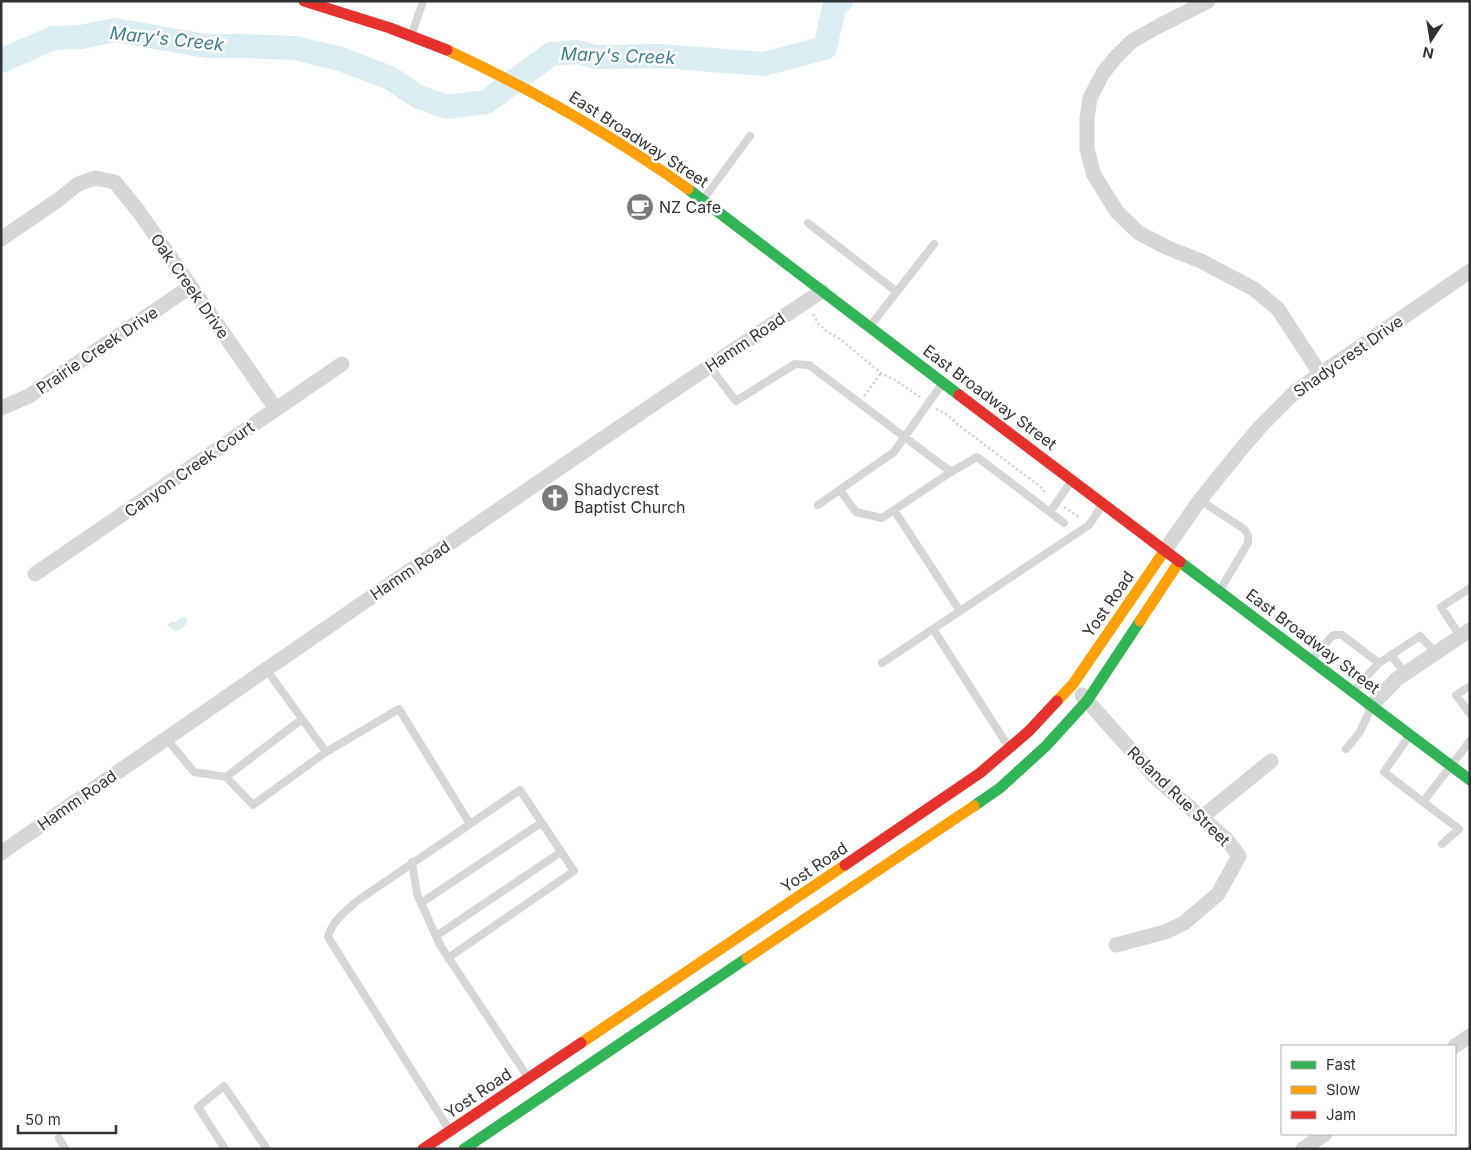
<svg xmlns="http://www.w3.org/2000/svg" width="1471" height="1150" font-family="Inter,sans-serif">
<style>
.water{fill:#daedf2}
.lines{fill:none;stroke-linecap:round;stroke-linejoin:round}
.river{stroke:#daedf2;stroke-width:24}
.path{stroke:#d5d5d5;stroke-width:2.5;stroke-dasharray:2.5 2.5;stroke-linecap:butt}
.lane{stroke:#d6d6d6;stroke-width:8}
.street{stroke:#d6d6d6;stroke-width:15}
.fast{stroke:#30b455;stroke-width:11}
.slow{stroke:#ff9f0a;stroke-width:11}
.jam{stroke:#e5322d;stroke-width:11}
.labels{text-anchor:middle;stroke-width:5;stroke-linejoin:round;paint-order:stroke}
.street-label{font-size:16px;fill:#323232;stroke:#fff}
.poi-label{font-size:16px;fill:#323232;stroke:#fff;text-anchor:start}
.water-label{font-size:18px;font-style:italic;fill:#3c7f8f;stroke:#fff}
</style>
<rect width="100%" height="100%" fill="#fff"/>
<!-- water -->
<path class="water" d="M186,617L188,621L182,629L175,631L167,625L171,622H176L179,619Z"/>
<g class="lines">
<!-- river -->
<path class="river" d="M1,61L53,38L81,37L115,30L206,46H243L295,48L340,59L390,78L419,97L447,107L486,102L551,54L577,52L596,57L661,56L764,64L825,48L834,7L841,1"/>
<!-- path -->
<path class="path" d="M813,314L818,323L826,331L840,339L881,373L895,380L920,397
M864,396L881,373
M936,409L948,415L956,423L1043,489L1045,495
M1064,507L1080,518"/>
<!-- lane -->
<path class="lane" d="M412,34L423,1
M705,197L750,136
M808,223L897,292
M871,325L934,244
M709,366L736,401L795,364L809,365L951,472
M840,490L856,512L882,518L951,472L977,457L1064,523
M1200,500L1244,529L1248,535V543L1220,590
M818,505L894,452L942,384
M894,510L960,611
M1050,512L1070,483
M933,629L1008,746
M1460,636L1441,607L1470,588
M1391,655L1405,673
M1313,658L1332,636L1336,635H1342L1379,663
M882,663L1089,525L1101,507
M266,669L326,752L399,709L470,824
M1470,686L1456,695L1470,714
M1355,689L1379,663L1420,636L1436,653
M302,719L226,777L253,805L326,752
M1409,736L1384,772L1423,802
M166,738L194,772L226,777
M1346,749L1360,732L1370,710
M1442,844L1459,829L1423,802L1470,741
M412,862L417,894L440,945L527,1076
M421,903L541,823
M436,936L561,852
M448,958L574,871L520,790L357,901C346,911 332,921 328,937L450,1131
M59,1138L65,1149
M225,1149L198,1107L224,1086L267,1149"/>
<!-- street -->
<path class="street" d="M1208,1L1159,26L1132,41L1115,58L1103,73L1090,98L1087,118V149L1094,175L1117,212L1139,233L1168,248L1201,261L1254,289L1278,309L1321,375
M1,239L58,200L78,184L95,178L115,182L139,212L276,409
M1,408L29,396L190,287
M1165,550L1200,500L1242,448L1262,425L1296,391L1470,271
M35,574L342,364
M1082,695L1156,778L1227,840L1239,856L1218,894L1184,923L1165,932L1116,945
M1371,706L1397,679L1470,630
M1201,818L1271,761
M1,853C274,664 546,475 822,291
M1455,1046L1470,1036
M1303,1149L1325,1134"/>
<!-- fast -->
<path class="fast" d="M688,189L959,395
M1180,562L1470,780
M974,806L1000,788L1046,746L1087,701L1140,621
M464,1149L747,958"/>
<!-- slow -->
<path class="slow" d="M447,50C531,89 612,135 688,189
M1140,621L1179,562
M1057,701L1073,684L1165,550
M747,958L974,806
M581,1043L845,865"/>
<!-- jam -->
<path class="jam" d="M304,1L390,28L447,50
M959,395L1180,562
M845,865L980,773L1029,731L1057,701
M423,1149L581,1043"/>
</g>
<!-- icons -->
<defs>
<g id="cafe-disc" transform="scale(1.4375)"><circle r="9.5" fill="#7a7a7a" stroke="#fff"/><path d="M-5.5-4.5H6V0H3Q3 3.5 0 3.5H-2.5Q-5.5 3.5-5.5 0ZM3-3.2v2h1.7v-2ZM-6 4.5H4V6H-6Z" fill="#fff"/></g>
<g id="church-disc" transform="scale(1.4375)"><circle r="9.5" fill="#7a7a7a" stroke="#fff"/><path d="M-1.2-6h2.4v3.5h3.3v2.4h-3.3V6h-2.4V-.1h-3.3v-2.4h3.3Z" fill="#fff"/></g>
</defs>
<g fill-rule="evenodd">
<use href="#cafe-disc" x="640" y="207"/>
<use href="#church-disc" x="555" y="498"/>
</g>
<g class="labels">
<!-- street labels -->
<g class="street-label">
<text transform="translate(639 139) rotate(33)" y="6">East Broadway Street</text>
<text transform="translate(190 286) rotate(55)" y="6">Oak Creek Drive</text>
<text transform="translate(745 342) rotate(-34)" y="6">Hamm Road</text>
<text transform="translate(97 350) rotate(-34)" y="6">Prairie Creek Drive</text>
<text transform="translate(1348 356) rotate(-35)" y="6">Shadycrest Drive</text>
<text transform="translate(990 397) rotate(37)" y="6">East Broadway Street</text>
<text transform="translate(189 469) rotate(-35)" y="6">Canyon Creek Court</text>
<text transform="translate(410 570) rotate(-34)" y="6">Hamm Road</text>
<text transform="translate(1108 604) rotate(-55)" y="6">Yost Road</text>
<text transform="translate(1313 641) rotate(37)" y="6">East Broadway Street</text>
<text transform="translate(1179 796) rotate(44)" y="6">Roland Rue Street</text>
<text transform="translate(77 800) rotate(-35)" y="6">Hamm Road</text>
<text transform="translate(814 867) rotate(-34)" y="6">Yost Road</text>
<text transform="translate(478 1093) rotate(-34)" y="6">Yost Road</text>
</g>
<!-- poi labels -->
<g class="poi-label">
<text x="659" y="213">NZ Cafe</text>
<text x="574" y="495">Shadycrest<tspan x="574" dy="18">Baptist Church</tspan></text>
</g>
<!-- water labels -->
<g class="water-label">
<text transform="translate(167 39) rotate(6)" y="6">Mary's Creek</text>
<text transform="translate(618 56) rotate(2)" y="6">Mary's Creek</text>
</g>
</g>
<!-- border -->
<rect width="1471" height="1150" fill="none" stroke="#323232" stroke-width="5"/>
<!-- legend -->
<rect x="1281" y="1045" width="175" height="90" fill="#ffffff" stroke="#adadad"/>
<rect x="1291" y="1061" width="25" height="8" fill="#30b455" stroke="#adadad"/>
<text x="1326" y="1070" font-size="15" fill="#323232">Fast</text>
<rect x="1291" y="1086" width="25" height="8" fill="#ff9f0a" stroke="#adadad"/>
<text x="1326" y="1095" font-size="15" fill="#323232">Slow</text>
<rect x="1291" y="1111" width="25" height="8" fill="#e5322d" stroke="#adadad"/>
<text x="1326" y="1120" font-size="15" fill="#323232">Jam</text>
<!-- north arrow -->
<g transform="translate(1431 40) rotate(192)" stroke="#ffffff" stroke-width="4" paint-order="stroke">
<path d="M0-4L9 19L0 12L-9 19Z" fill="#323232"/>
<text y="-8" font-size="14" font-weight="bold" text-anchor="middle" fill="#323232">N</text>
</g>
<!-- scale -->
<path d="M18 1125v8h98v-8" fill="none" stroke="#323232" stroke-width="2.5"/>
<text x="25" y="1125" font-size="15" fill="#323232" stroke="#ffffff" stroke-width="4" paint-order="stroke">50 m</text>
</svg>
